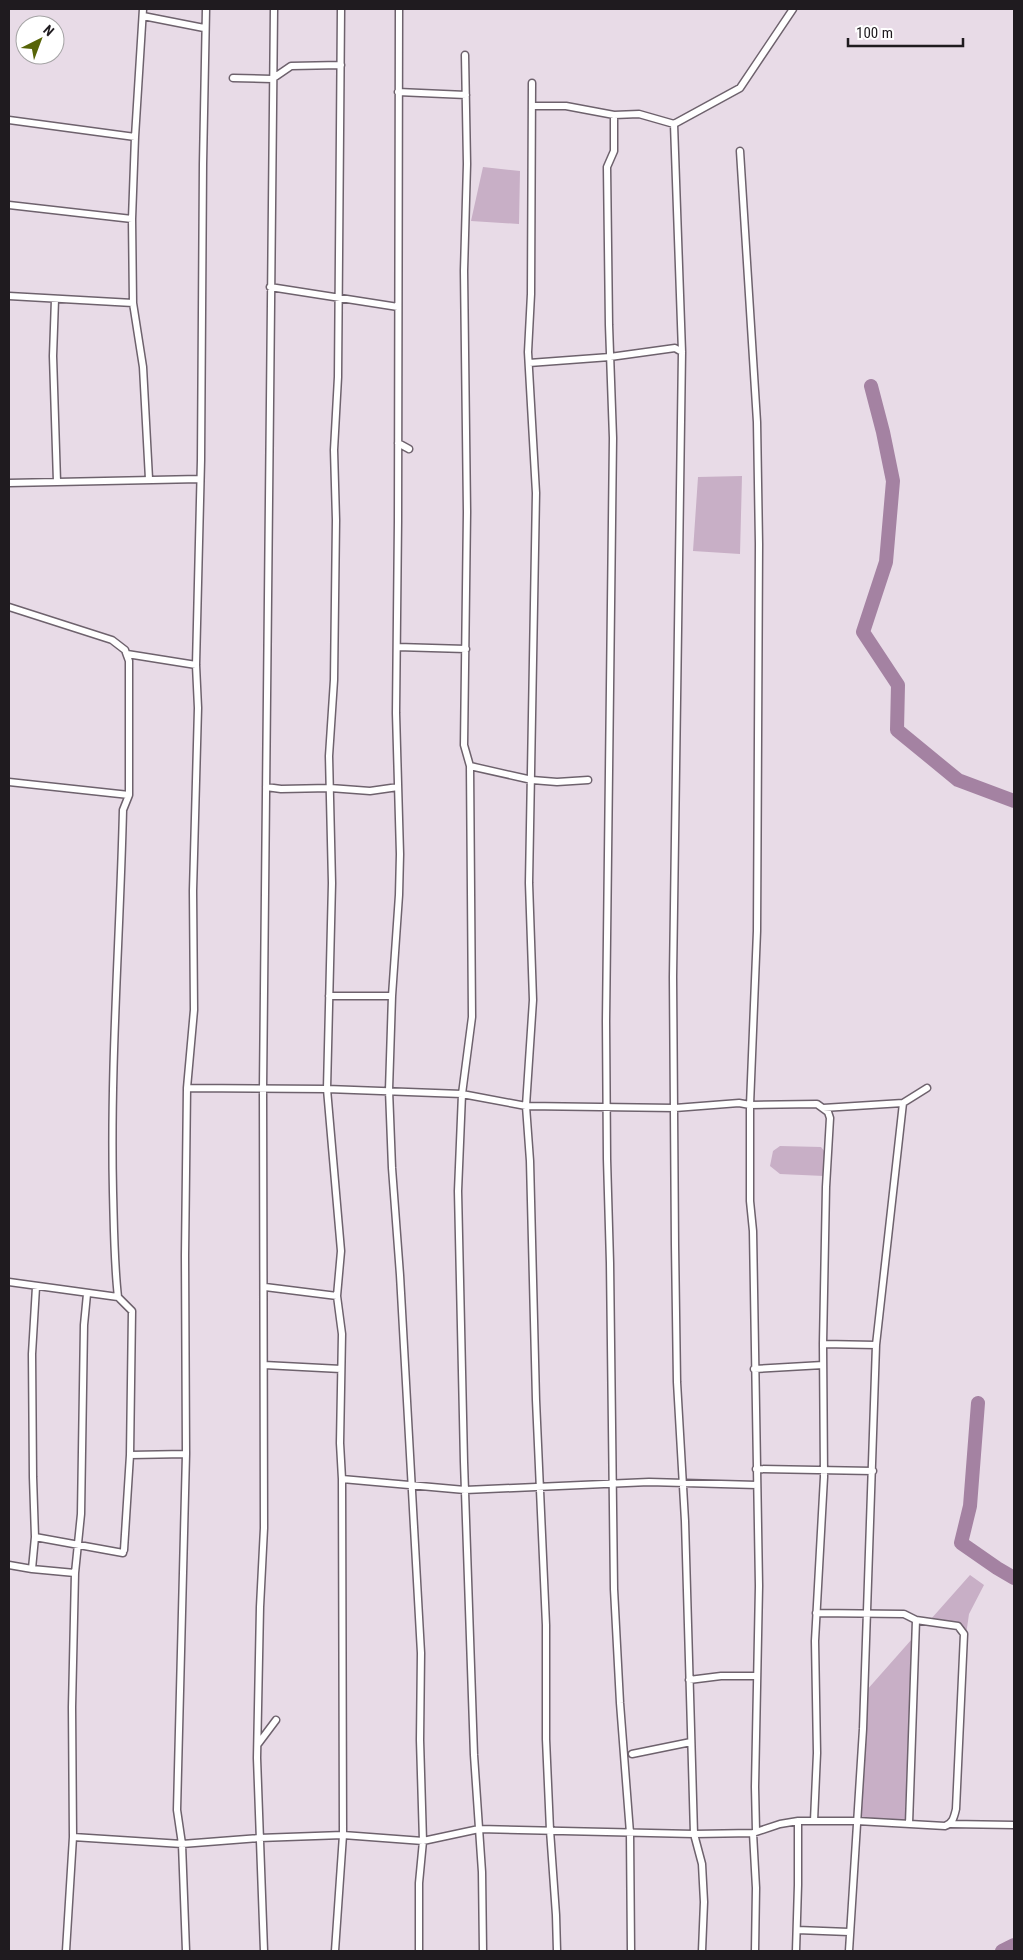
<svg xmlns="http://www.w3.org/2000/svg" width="1023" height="1960" font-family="'Roboto Condensed',sans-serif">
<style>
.green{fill:#c8afc6}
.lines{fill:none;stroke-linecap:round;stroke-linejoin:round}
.river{stroke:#a482a2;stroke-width:14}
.street-casing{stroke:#6e626d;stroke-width:9}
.street{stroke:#fff;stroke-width:6}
</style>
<rect width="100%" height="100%" fill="#e8dbe7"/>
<!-- green -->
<path class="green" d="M483,167L520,171L519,224L471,221Z
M742,476L740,554L693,551L698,477Z
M780,1146L821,1147L825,1152L824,1176L780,1174L770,1166L773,1151Z
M970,1575L984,1585L969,1614L966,1635L957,1626L931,1619Z
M912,1639L905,1821L861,1817L866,1691Z"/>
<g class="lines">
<!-- river -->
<path class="river" d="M871,386L883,432L893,481L886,562L863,632L898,685L897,730L958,780L1014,801
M978,1403L970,1506L961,1543L997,1568L1014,1578
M1002,1951L1014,1945"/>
<!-- street casing -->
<g class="street-casing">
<path id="street" d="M399,9L398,521L396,713L400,854L399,895L392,996L389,1090L392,1168L400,1275L421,1653L420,1740L423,1841L419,1883V1951
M143,16L204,28
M465,55L467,164L464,271L467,512L464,745L470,766L472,1017L462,1094L458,1191L464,1462L474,1755L482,1872L483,1951
M233,78L272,79L291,66L341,65
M532,83L531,294L528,352L536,493L529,883L533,1000L526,1106L530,1161L536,1400L546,1625V1739L550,1830L556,1915L557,1951
M398,92L466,95
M532,106H566L614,115L639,114L674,124
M614,115V151L607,167L609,325L613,438L606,1021L607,1159L610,1263L614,1589L620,1703L630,1833L631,1951
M9,120L135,137
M740,151L757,422L759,544L757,931L750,1105L817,1104L828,1112L830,1118L826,1187L823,1344L824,1477L815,1641L817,1753L814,1821
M9,205L132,219
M270,287L398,307
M9,296L133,303L143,367L149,479
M55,299L53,356L57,482
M133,303L132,219L135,137L143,9
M529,363L610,357L675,348L682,352
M398,443L409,449
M9,483L200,479
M9,607L112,640L125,650L129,661V795L123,810C120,937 110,1064 113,1192C114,1227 114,1262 118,1297L132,1311L130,1455L124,1550
M397,647L466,649
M127,654L196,665
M470,766L532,780L557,782L588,780
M9,782L129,795
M266,787L281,789L330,788L370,791L398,787
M329,996H392
M187,1088L327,1089L462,1094L526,1106L675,1108L739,1103L750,1105V1201L753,1231L759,1586L755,1787L756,1831
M823,1108L903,1103L927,1088
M9,1282L118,1297
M265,1287L337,1296
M823,1344L876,1345L863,1729L849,1951
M876,1345L903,1103
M264,1365L341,1369
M754,1369L823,1365
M130,1455L186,1454
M756,1469L873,1471
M342,1479L465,1490L649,1482L757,1485
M35,1537L123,1553
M9,1565L32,1569L75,1573
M32,1569L35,1537L33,1477L32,1354L36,1287
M816,1613L904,1614L916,1620L909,1824
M689,1680L721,1676H757
M258,1744L276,1720
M632,1754L691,1742
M950,1824L1014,1825
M753,1833L756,1888L755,1951
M73,1837L72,1707L75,1573L81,1514L84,1325L87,1294
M797,1930L849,1932
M66,1951L73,1837L182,1844L259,1838L343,1835L423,1841L479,1829L694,1834L753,1833L780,1824L798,1821H857L945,1826C953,1823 954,1817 956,1809L964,1634L958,1626L916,1620
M186,1951L182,1844L177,1810L186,1454L185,1255L187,1088L194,1010L193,891L198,708L196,665L201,460L203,164L206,9
M264,1951L257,1758L260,1607L264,1528L263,1089L274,9
M335,1951L343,1835L342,1479L340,1443L342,1334L337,1296L341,1251L327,1089L332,883L329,756L334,680L336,520L334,450L338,377L341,9
M702,1951L704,1902L702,1864L694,1834L685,1521L677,1382L675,1245L673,977L682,352L674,124L740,88L793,9
M796,1951L798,1885V1821"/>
</g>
<!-- street -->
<use href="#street" class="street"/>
</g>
<!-- border -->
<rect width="1023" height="1960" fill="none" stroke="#1f1b1f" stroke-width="20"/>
<!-- north arrow -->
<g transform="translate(40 40) rotate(42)"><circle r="24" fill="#ffffff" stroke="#a5a4a5"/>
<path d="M0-4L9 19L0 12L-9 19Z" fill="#576407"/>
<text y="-8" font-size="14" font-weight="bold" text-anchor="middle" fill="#1f1b1f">N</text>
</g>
<!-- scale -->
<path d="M848 38v8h115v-8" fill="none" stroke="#1f1b1f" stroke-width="2.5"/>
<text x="856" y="38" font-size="15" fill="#1f1b1f" stroke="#ffffff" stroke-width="4" paint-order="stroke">100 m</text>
</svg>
